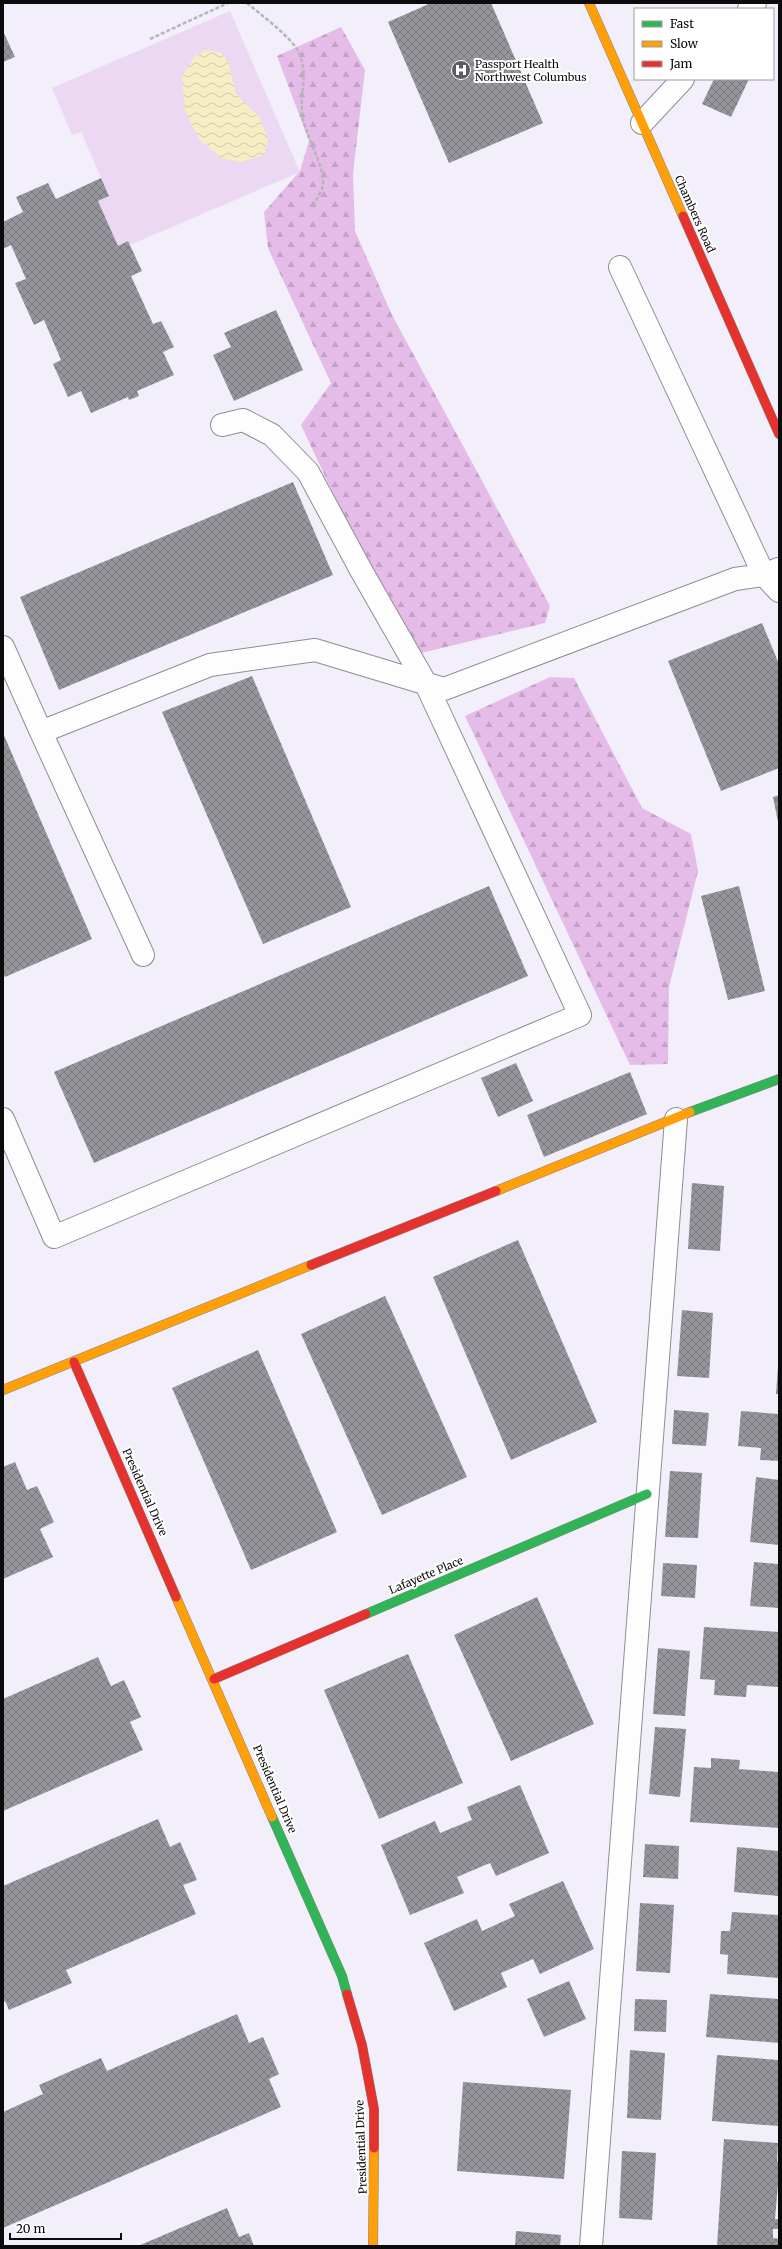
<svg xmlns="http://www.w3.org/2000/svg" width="782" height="2249" font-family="Merriweather,serif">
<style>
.forest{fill:url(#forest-firs)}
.pitch{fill:#edd8f4}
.water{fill:url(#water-waves)}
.building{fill:url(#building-cross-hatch)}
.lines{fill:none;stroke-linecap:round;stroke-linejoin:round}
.lane-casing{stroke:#8f8e93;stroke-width:24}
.fast-casing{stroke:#868489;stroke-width:10}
.slow-casing{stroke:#868489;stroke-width:10}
.jam-casing{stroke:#868489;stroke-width:10}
.path{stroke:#b6b5b7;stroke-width:2.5;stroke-dasharray:4 2;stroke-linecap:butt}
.lane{stroke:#fdfdfe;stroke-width:22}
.fast{stroke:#30b455;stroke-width:9}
.slow{stroke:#ff9f0a;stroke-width:9}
.jam{stroke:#e5322d;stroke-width:9}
.labels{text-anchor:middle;stroke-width:4;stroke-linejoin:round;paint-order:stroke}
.poi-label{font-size:11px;fill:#0b0b0b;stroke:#fff;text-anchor:start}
.street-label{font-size:11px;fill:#0b0b0b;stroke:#fff}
</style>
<defs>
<pattern id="forest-firs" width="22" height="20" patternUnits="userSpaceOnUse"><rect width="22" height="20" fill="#e5bce8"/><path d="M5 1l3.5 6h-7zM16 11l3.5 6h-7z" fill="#c3a0c6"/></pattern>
<pattern id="water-waves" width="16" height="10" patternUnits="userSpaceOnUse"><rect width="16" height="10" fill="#f6edc4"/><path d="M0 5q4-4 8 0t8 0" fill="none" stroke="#d2caa7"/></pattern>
<pattern id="building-cross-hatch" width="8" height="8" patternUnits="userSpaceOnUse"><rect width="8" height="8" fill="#97959c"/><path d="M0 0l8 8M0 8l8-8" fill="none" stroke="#79787d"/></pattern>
</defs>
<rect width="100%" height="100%" fill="#f2effa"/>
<!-- forest -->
<path class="forest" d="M341,27L365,70L353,174L355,231L392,315L550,606L545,623L409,656L301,425L331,383L268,248L264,212L300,171L309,141L277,56Z
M550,677L574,678L642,808L691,834L698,871L669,987L668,1064L630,1065L465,716Z"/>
<!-- pitch -->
<path class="pitch" d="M230,11L300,172L130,245L128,241L118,246L98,201L109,196L81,132L72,135L52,88Z"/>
<!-- water -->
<path class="water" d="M207,50L222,53L228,62L236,94L259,117L268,139L264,155L241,162L221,158L199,139L185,111L182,76L196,55Z"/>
<!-- building -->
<path class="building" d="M431,3H491L543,123L449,163L388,22Z
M3,31L15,57L3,62Z
M714,79H749L731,117L702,104Z
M101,178L109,196L98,201L118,246L128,241L142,271L131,276L153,324L161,321L174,347L163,352L174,375L137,391L139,396L129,400L128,397L91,413L81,391L68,397L53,364L61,360L44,320L34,325L15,283L26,279L11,245L3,249V222L23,212L16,197L48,183L56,199Z
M276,310L303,370L234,401L213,355L231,347L224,333Z
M293,482L333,575L59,690L20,597Z
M762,623L779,664V768L721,791L668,661Z
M252,676L351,907L263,944L162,712Z
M3,733L92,939L5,977L3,974Z
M779,795V822H778L773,797Z
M489,886L528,976L94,1163L54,1072Z
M739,886L765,991L728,1000L701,896Z
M516,1063L533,1101L498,1117L481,1078Z
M630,1072L647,1114L544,1157L527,1115Z
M692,1183L724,1186L720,1251L688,1249Z
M518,1240L597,1422L511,1460L433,1277Z
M385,1296L467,1477L382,1515L301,1334Z
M682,1310L713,1313L709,1378L677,1376Z
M258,1350L337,1532L251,1570L172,1388Z
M778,1366H779V1394H776Z
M674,1410L709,1413L706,1446L672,1444Z
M741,1411L779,1414V1461L760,1460L761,1448L738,1446Z
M15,1462L27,1490L37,1486L54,1522L40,1529L53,1557L3,1579V1467Z
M670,1471L702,1473L698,1538L665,1537Z
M756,1477L779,1480V1545L750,1542Z
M754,1562L779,1564V1608L750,1606Z
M663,1563L697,1565L695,1598L661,1596Z
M537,1597L594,1724L511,1761L454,1635Z
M704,1627L779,1632V1687L747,1685L746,1697L714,1695L715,1680L700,1679Z
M658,1648L690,1651L685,1716L653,1714Z
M408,1654L463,1783L379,1819L324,1690Z
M98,1657L111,1686L124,1680L141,1717L130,1722L143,1750L3,1811V1699Z
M655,1727L686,1729L680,1797L649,1794Z
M711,1758L740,1760L739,1769L779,1772V1828L690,1822L694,1767L711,1768Z
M520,1785L549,1853L496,1876L490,1863L457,1877L464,1893L410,1915L381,1845L435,1821L440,1833L472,1820L467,1807Z
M158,1819L170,1847L180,1842L197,1880L183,1885L196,1914L66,1970L72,1983L9,2010L5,2001L3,2002V1886Z
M645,1844L679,1846L678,1879L643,1877Z
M737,1847L779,1851V1896L734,1892Z
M563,1881L594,1949L540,1974L533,1959L501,1973L507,1987L454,2011L424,1943L477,1919L482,1931L515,1916L509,1904Z
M640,1903L674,1905L670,1973L636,1971Z
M732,1912L779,1915V1978L727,1974L728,1955L720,1954L721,1931H730Z
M569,1981L586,2019L544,2037L527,1999Z
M710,1994L779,1999V2043L706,2037Z
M635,1999L667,2000L666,2032L634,2031Z
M237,2014L249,2043L263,2037L279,2074L269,2079L281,2107L3,2228V2112L43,2094L39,2085L101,2058L107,2071Z
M630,2050L665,2053L661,2120L627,2118Z
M717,2055L779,2060V2126L712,2121Z
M463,2082L571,2090L564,2179L457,2171Z
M724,2139L778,2143L777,2161L779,2162V2173L775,2219H779V2229H773V2238L779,2239L778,2246H717Z
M622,2151L656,2153L652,2220L619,2218Z
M227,2208L239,2237L249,2233L254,2246H138Z
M516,2231L561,2235L560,2246H515Z"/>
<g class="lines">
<!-- lane casing -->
<g class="lane-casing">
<path id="lane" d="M749,9L755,3
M642,123L683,79
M620,267L764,575L778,569
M3,647L41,732L210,665L315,650L444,689L735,579L764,575L779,591
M41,732L143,955
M3,1119L54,1237L580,1015L426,684L362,572L308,472L272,435L243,420L222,425
M591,2246L676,1119"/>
</g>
<!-- fast casing -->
<g class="fast-casing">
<path id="fast" d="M690,1112L779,1079
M366,1614L647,1494
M272,1817L342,1976L347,1994"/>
</g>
<!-- slow casing -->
<g class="slow-casing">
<path id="slow" d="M589,3L683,216
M496,1191L690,1112
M3,1390L311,1265
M176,1597L272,1817
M373,2246L374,2148"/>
</g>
<!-- jam casing -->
<g class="jam-casing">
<path id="jam" d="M683,216L779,434
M311,1265L496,1191
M74,1362L176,1597
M214,1679L366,1614
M347,1994L362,2045L374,2109V2148"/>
</g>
<!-- path -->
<path class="path" d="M247,3C260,14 290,36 298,51C309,73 300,91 302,112C303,132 326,168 323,185C322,192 316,199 314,205
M150,39L228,3"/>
<!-- lane -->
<use href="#lane" class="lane"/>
<!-- fast -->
<use href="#fast" class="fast"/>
<!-- slow -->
<use href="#slow" class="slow"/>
<!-- jam -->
<use href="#jam" class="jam"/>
</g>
<!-- icons -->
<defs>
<g id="hospital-disc" transform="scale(1)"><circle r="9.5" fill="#5c5b5f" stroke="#fff"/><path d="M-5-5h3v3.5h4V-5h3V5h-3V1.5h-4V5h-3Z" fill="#fff"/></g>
</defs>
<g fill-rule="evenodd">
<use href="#hospital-disc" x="461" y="70"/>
</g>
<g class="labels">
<!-- poi labels -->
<g class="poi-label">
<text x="475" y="68">Passport Health<tspan x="475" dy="13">Northwest Columbus</tspan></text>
</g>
<!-- street labels -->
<g class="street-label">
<text transform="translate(695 214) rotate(66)" y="4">Chambers Road</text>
<text transform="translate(145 1492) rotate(66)" y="4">Presidential Drive</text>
<text transform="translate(426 1575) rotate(-23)" y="4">Lafayette Place</text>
<text transform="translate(275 1789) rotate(67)" y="4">Presidential Drive</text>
<text transform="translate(361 2147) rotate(-92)" y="4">Presidential Drive</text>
</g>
</g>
<!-- border -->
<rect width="782" height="2249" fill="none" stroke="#0b0b0b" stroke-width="8"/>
<!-- legend -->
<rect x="634" y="8" width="140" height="72" fill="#ffffff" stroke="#9d9d9d"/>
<rect x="642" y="21" width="20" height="6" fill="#30b455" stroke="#9d9d9d"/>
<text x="670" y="28" font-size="12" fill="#0b0b0b">Fast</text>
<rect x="642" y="41" width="20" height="6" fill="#ff9f0a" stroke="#9d9d9d"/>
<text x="670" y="48" font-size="12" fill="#0b0b0b">Slow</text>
<rect x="642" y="61" width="20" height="6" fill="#e5322d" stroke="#9d9d9d"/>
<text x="670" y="68" font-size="12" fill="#0b0b0b">Jam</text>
<!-- scale -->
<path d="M10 2233v6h111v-6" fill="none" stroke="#0b0b0b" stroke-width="2"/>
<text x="16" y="2233" font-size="12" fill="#0b0b0b" stroke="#ffffff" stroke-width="3" paint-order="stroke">20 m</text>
</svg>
